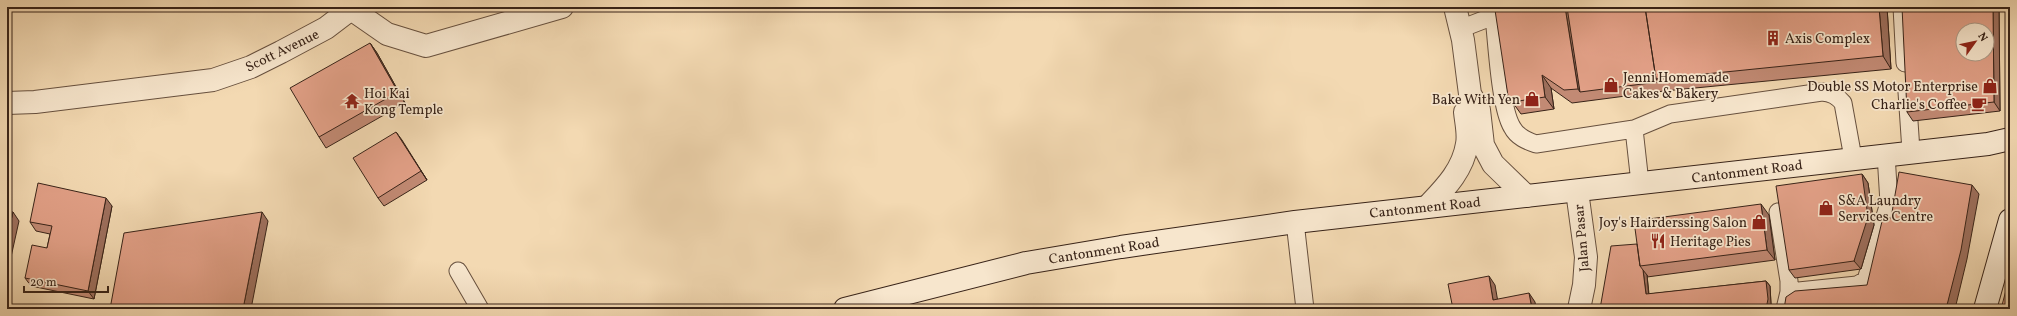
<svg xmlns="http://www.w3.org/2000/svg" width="2017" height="316" font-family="Vollkorn,serif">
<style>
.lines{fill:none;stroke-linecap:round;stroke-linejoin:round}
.service-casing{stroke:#67503e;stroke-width:19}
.minor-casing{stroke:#67503e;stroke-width:24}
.secondary-casing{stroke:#382318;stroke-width:24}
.service{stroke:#f7e6cd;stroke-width:17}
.minor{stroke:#f7e6cd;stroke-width:22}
.secondary{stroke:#f7e6cd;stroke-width:22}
.wall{fill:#c28a74;stroke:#382318}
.shaded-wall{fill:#9e705e;stroke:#382318}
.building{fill:#e2a087;stroke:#382318;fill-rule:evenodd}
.labels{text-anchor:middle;stroke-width:3.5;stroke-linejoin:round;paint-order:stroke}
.poi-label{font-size:14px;fill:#382318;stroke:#f7e6cd;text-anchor:start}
.street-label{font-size:14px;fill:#382318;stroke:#f7e6cd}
</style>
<rect width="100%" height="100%" fill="#f3d9b2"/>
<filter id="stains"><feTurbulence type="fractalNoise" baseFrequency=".005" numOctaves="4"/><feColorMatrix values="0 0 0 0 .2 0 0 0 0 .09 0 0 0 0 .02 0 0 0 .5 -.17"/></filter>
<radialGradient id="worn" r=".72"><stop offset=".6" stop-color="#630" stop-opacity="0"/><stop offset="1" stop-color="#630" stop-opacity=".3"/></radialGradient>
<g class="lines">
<!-- service casing -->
<g class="service-casing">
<path id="service" d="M1902,7L1905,63
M1494,17C1497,43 1500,107 1512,127C1517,137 1527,141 1536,144L1634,129L1670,114L1822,92C1832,93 1837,96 1843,103L1853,158
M1460,29L1517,7
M1907,92L1911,151
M1634,129L1640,183
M1778,212L1789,281V292L1785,309
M1295,222L1305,309
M458,271L480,309
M1789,292L1857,285L1866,280L1889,203L1886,154"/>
</g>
<!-- minor casing -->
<g class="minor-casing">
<path id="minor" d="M1455,7L1463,40L1470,94L1479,110L1483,145L1493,164L1526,196
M351,9L387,34L426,46L562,7
M7,103L35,102L213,80L251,67L281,52L326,28L351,9
M1577,191L1586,257L1584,285L1579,309
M1428,206C1445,188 1463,170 1467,144C1469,134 1466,122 1465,112"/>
</g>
<!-- secondary casing -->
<g class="secondary-casing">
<path id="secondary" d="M845,309L1026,263L1121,247L1295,222L1988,144L2010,139
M1985,309L2010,220"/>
</g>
<!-- service -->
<use href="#service" class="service"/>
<!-- minor -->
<use href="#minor" class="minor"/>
<!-- secondary -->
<use href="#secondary" class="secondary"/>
</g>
<!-- wall -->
<path class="wall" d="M1501,7H1887L1891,69L1664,91L1572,103L1551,88L1554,109L1521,114L1508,96Z
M1999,7L2000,111L1913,121L1907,112Z
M370,43L377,53L405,103L326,148L319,137Z
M396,132L427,180L384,206L378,198Z
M1862,174L1868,183L1874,225L1861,269L1795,278L1789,270Z
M112,206L94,299L31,286L25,278L47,248L50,234L36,231L30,222Z
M1769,215L1775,260L1647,277V275L1649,294L1766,281L1770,286L1771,304L1770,309H1600L1637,244Z"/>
<!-- shaded-wall -->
<path class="shaded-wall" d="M1565,7H1572L1580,92L1578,89Z
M1879,7H1887L1891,69L1883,56Z
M1993,7H1999L2000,111L1994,102Z
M370,43L377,53L405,103L398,92Z
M1542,75L1551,88L1554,109L1545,97Z
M396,132L402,140L427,180L421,171Z
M1862,174L1868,183L1874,225L1861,269L1854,261Z
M1972,185L1979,194L1967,259L1955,309H1946Z
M106,198L112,206L94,299L88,291Z
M1761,204L1769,215L1775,260L1767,250Z
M13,212L19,221L7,275V238Z
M262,212L268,221L251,309H243Z
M1643,270L1647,275L1649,299L1646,294Z
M1489,276L1495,285L1499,308L1493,300Z
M1766,281L1770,286L1771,304L1770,309H1766Z
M1529,293L1535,302L1536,309H1532Z"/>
<!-- building -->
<path class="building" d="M1501,7H1565L1578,89L1564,90L1542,75L1545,97L1512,102L1508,96L1495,10Z
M1567,7H1645L1656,79L1658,82L1580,92Z
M1645,7H1879L1883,56L1656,79Z
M1902,7H1993L1994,102L1907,112ZM1963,30H1987V54H1963Z
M370,43L398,92L319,137L290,88Z
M396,132L421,171L378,198L353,158Z
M1899,172L1972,185L1961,250L1946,309H1784L1786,297L1795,291L1867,285L1883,217L1891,218Z
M1862,174L1868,217L1854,261L1789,270L1776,186Z
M38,183L106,198L88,291L25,278L32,245L47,248L52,226L30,222Z
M1761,204L1767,250L1640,266L1634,221Z
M7,211L13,212L7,238Z
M262,212L243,309H110L124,233Z
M1637,244L1640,266L1643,270L1646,294L1766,281L1768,299L1766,309H1600L1611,246Z
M2010,275V309H2001Z
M1489,276L1493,300L1529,293L1532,309H1453L1448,284Z"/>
<!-- icons -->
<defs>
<g id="building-bare" transform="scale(1.2)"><path d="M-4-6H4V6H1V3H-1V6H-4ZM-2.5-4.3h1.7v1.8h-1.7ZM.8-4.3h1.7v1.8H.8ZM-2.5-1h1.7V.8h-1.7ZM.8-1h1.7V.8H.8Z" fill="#8f2418" stroke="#f7e6cd" stroke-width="2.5" paint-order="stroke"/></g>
<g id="shop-bare" transform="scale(1.2)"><path d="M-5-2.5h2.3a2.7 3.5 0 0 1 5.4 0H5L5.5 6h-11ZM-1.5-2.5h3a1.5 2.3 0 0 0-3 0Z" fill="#8f2418" stroke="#f7e6cd" stroke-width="2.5" paint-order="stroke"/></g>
<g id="temple-bare" transform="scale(1.2)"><path d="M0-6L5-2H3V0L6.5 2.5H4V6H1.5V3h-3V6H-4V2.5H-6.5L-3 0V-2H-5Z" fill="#8f2418" stroke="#f7e6cd" stroke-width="2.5" paint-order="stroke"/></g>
<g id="cafe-bare" transform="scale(1.2)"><path d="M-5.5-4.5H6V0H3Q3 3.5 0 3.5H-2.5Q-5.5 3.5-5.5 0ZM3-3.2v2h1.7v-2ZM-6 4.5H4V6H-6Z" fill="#8f2418" stroke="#f7e6cd" stroke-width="2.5" paint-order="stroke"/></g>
<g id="restaurant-bare" transform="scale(1.2)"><path d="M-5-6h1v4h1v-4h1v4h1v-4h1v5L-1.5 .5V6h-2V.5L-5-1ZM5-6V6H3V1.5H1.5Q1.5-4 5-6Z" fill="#8f2418" stroke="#f7e6cd" stroke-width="2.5" paint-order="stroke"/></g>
</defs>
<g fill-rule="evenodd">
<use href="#building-bare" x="1773" y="38"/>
<use href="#shop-bare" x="1611" y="85"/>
<use href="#shop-bare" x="1990" y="86"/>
<use href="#shop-bare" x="1532" y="99"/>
<use href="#temple-bare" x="352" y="101"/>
<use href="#cafe-bare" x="1979" y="104"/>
<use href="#shop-bare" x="1826" y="208"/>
<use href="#shop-bare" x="1759" y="222"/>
<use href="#restaurant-bare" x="1658" y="241"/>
</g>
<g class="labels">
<!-- poi labels -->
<g class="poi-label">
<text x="1785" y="43">Axis Complex</text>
<text x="1623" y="82">Jenni Homemade<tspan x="1623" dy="16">Cakes &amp; Bakery</tspan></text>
<text x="1978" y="91" text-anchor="end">Double SS Motor Enterprise</text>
<text x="364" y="98">Hoi Kai<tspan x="364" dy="16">Kong Temple</tspan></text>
<text x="1520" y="104" text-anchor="end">Bake With Yen</text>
<text x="1967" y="109" text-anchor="end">Charlie's Coffee</text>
<text x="1838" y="205">S&amp;A Laundry<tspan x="1838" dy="16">Services Centre</tspan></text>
<text x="1747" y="227" text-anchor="end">Joy's Hairderssing Salon</text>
<text x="1670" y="246">Heritage Pies</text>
</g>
<!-- street labels -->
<g class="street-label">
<text transform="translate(282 50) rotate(-26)" y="5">Scott Avenue</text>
<text transform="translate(1747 171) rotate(-7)" y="5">Cantonment Road</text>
<text transform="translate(1425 207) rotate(-6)" y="5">Cantonment Road</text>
<text transform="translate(1581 238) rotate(-95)" y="5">Jalan Pasar</text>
<text transform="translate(1104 250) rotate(-9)" y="5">Cantonment Road</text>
</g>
</g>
<!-- margin -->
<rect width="2017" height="316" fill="none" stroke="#f3d9b2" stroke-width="24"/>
<rect x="8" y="8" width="2001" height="300" fill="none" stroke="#382318" stroke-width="2"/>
<rect x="12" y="12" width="1993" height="292" fill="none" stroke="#382318"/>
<!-- north arrow -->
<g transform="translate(1975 42) rotate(57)"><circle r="19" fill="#f7e6cd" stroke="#ab9885"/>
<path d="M0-3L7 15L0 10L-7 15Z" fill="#8f2418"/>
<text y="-6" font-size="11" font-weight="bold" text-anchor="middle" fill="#382318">N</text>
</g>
<!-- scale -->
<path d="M24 286v6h84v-6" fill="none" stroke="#382318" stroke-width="2"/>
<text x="30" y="286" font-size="12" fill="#382318" stroke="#f7e6cd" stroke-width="3" paint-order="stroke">20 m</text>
<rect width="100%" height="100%" filter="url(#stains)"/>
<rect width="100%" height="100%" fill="url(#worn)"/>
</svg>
